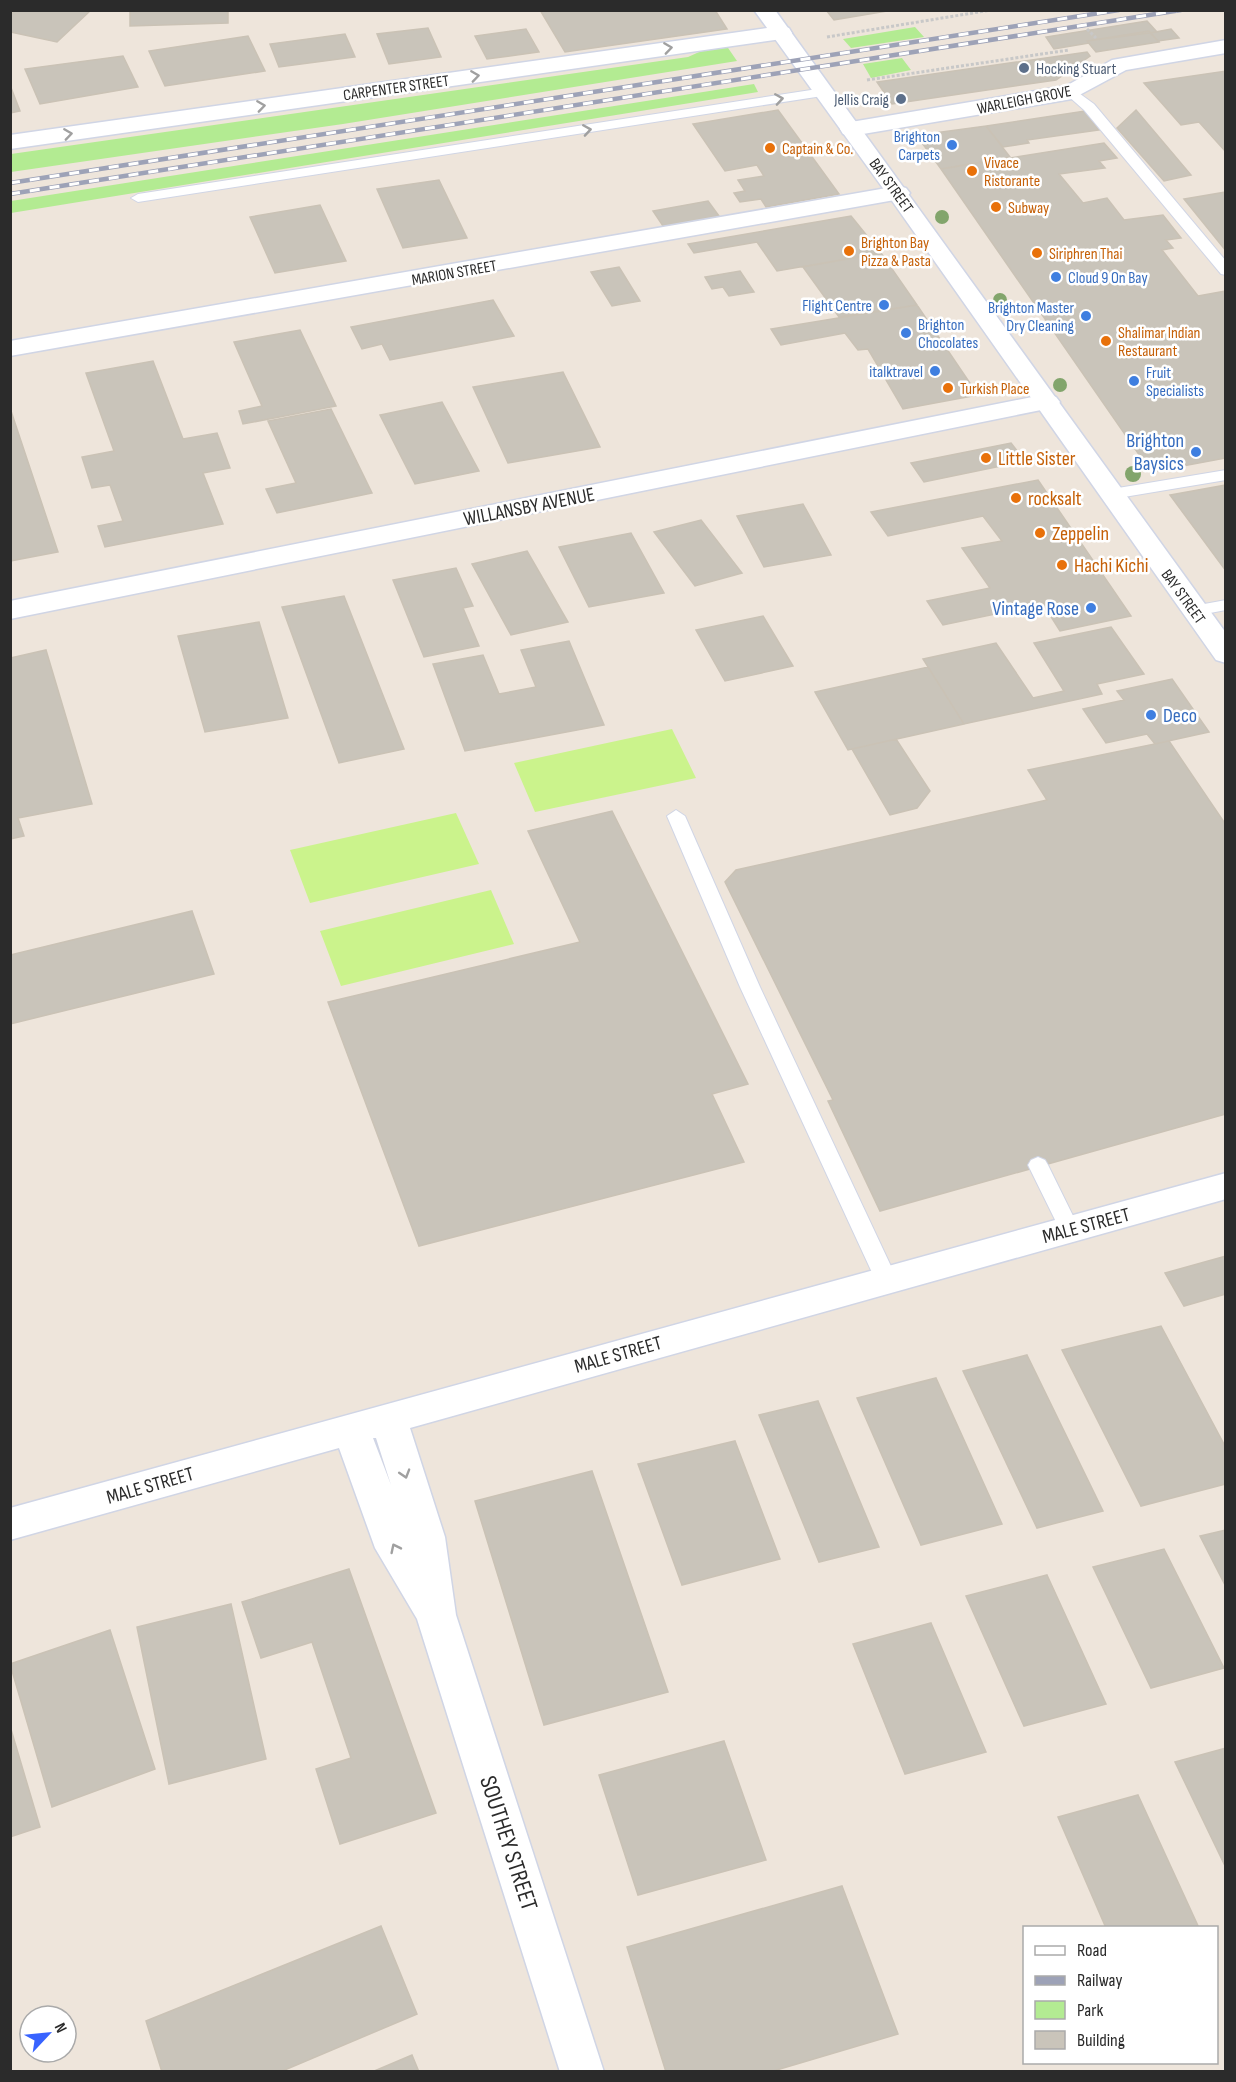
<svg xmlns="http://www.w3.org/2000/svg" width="1236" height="2082" font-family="'Sofia Sans Condensed',sans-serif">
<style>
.green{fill:#b3eb92}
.pitch{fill:#cbf38c}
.building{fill:#c9c4ba;stroke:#cac2b5;stroke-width:1.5}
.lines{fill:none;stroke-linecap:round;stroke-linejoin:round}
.service-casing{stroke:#d0d5e5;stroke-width:2}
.minor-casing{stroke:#d0d5e5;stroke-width:3}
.tertiary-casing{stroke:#d0d5e5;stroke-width:3}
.path{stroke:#c8c8c8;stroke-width:3;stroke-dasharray:3 2;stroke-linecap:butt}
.service{fill:#fff;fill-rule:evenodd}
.minor{fill:#fff;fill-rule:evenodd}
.tertiary{fill:#fff;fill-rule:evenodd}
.rail-casing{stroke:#9da2b7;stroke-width:4.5}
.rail{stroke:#fff;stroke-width:3;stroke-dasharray:10;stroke-linecap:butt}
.tree{fill:#82a56c}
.oneway{stroke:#a0a0a0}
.service-dot{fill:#5c6f8a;stroke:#fff;stroke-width:2}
.shop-dot{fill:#3f7fe0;stroke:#fff;stroke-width:2}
.food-dot{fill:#e8710a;stroke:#fff;stroke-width:2}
.labels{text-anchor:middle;stroke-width:5;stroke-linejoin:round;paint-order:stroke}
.far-service-label{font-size:16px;fill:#4e5e75;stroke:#fff;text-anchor:start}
.far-street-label{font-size:16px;fill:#2b2b2b;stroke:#fff}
.far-shop-label{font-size:16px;fill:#366cbe;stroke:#fff;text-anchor:end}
.far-food-label{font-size:16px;fill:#c56008;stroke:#fff;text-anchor:start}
.shop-label{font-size:20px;fill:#366cbe;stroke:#fff;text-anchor:end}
.food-label{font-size:20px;fill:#c56008;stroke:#fff;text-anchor:start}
.street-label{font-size:20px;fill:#2b2b2b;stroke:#fff}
.near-street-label{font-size:24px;fill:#2b2b2b;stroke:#fff}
</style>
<rect width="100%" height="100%" fill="#eee5db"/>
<!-- green -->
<path class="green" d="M915,27L924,37L851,48L843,39Z
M726,45L737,61L343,124L11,172V154L688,57L708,48Z
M902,58L911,70L871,78L863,64Z
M754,84L758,92L11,213V201Z"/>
<!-- pitch -->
<path class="pitch" d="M672,729L696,778L535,812L514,763Z
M456,813L479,864L310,903L290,850Z
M491,890L514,944L341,986L320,931Z"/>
<!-- building -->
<path class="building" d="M16,10H91L57,42L10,32V15Z
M130,10H228V23L130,26Z
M540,10H715L727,29L565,52Z
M826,10H893L834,20Z
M1147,21L1157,32L1087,41L1089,43L1054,49L1046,37Z
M428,28L441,57L389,64L377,34Z
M526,29L539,52L487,59L475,36Z
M1171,29L1179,38L1158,41L1150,33Z
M1149,31L1159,42L1096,52L1087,41Z
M345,34L355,57L279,67L270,44Z
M248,36L265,71L165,86L149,51Z
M1087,52L1090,56L1056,80L892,104L877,82Z
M123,56L138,87L40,104L25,69Z
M1226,71V152L1199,122L1181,125L1144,83Z
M10,85L20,111L10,113Z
M778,110L839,194L766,207L761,199L740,202L734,193L745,191L738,180L764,176L757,165L725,171L693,124Z
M1136,110L1191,175L1164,181L1117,128Z
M1085,111L1099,130L1027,140L1029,143L1003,147L986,126Z
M986,126L1010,157L941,169L920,140L927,134Z
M1104,143L1117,158L1099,161L1105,168L1059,174L1083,203L1107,198L1124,220L1163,215L1181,238L1166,240L1173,248L1162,250L1198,296L1226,291V458L1151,472L941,169Z
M439,180L467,238L403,248L377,189Z
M1226,192V251L1184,199Z
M708,201L719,216L663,226L653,211Z
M320,205L346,261L275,273L250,217Z
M851,216L881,253L777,271L757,242L694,253L688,244Z
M881,253L917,305L839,317L803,267Z
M619,267L640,301L612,306L591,272Z
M740,271L754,292L729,296L723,287L712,289L705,277Z
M493,300L514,336L390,360L382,344L362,349L351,327Z
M917,305L978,395L903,409L868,349L858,350L845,333L781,345L771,329Z
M300,330L336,406L243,424L239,411L262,406L234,342Z
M153,361L183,439L217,433L230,468L203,473L223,524L105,547L98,526L123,521L110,485L92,488L82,457L114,451L86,373Z
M563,372L600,447L508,463L473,387Z
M442,402L479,471L415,484L380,415Z
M10,408L58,552L10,561Z
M331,409L372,493L277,513L266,489L296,483L268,421Z
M1011,443L1025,461L924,482L911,463Z
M1038,480L1131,616L1060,631L1043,604L943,625L927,601L990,588L962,548L1002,541L983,516L888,536L871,512Z
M1226,485V571L1170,495Z
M803,504L831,555L764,567L737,516Z
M701,520L742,573L695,586L654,532Z
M631,533L664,593L589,607L559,547Z
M527,551L568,622L511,635L472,564Z
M456,568L473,606L463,608L479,646L424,657L393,580Z
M344,596L404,749L339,763L282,607Z
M763,616L793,666L725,681L696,630Z
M259,622L288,718L205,732L178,636Z
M1111,627L1144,674L1097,684L1102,694L964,724L923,659L996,643L1033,698L1064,691L1034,643Z
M569,641L604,725L465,751L433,664L483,655L499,694L536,687L521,650Z
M46,650L92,804L18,818L24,836L10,839V658Z
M928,667L964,724L848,750L815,692Z
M1172,679L1209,732L1155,744L1147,734L1106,743L1083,709L1124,700L1117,691Z
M896,739L930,791L917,808L890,815L852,749Z
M1169,741L1226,825V1114L880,1211L828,1101L833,1100L725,882L736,870L1047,800L1028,770Z
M612,811L748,1084L712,1094L744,1162L419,1246L328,1002L580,942L528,831Z
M192,911L214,974L10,1024V955Z
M1226,1256V1294L1184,1306L1165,1273Z
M1161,1326L1226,1448V1484L1141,1506L1062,1350Z
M1027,1355L1103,1511L1037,1528L963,1371Z
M936,1378L1002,1524L921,1545L857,1398Z
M818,1401L879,1547L819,1562L759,1415Z
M735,1441L780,1559L682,1585L638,1464Z
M592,1471L668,1692L544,1725L475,1501Z
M1226,1530V1587L1200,1536Z
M1164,1549L1224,1668L1151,1688L1093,1567Z
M349,1569L436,1813L340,1844L316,1769L351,1758L312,1642L261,1658L242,1602Z
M1047,1575L1106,1704L1024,1726L966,1596Z
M231,1604L266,1759L169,1784L137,1627Z
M931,1623L986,1752L905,1774L853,1644Z
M110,1630L155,1769L52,1807L10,1664Z
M10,1726L40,1827L10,1837Z
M724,1741L766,1860L638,1895L599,1775Z
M1226,1748V1868L1175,1762Z
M1138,1795L1199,1928H1106L1058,1817Z
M842,1886L898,2034L770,2072H666L627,1947Z
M381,1926L417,2014L280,2072H162L146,2021Z
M412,2055L419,2072H372Z"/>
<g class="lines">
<!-- service casing -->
<g class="service-casing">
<path id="service" d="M824,88L829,89V95L138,202L131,198L138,194Z
M1072,88L1094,104L1226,261V275L1221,274L1084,110L1067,95V89Z
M1226,470V480L1112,499L1104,494L1112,489Z
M1226,600V610L1194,616L1186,611L1188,607Z
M676,810L685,816L760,987L897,1279L893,1285L886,1287L879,1285L875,1279L740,987L667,816Z
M1038,1157L1045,1160L1048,1165L1080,1230L1077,1236L1070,1238L1063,1236L1060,1230L1028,1165L1031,1160Z"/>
</g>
<!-- minor casing -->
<g class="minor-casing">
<path id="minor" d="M781,26L789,28L792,33L789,38L10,149V135Z
M1226,40V53L1126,70L1072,99L851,136L843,134L840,129L843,124L851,122L1066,86L1112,60Z
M898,186L906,188L910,193L906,198L10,356V341Z
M1047,394L1056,397L1060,402L1056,407L10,619V601Z
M1226,1173V1199L410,1428L445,1537L456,1615L604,2072H560L417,1619L375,1548L339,1448L10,1540V1508ZM373,1438H376L391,1485Z"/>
</g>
<!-- tertiary casing -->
<g class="tertiary-casing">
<path id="tertiary" d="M754,10H775L1226,633V663L1216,660L890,198Z"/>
</g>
<!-- path -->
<path class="path" d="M1087,29L1096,38
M827,37L991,10
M867,80L1069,50"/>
<!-- service -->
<use href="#service" class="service"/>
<!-- minor -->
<use href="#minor" class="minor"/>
<!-- tertiary -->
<use href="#tertiary" class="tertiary"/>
<!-- rail casing -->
<g class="rail-casing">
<path id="rail" d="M10,183L1119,10
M10,194L1181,10"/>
</g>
<!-- rail -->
<use href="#rail" class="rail"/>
</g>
<!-- trees -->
<g class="tree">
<circle cx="942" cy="217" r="7"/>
<circle cx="1000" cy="300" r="7"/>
<circle cx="1060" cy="385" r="7"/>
<circle cx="1133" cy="474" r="8"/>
</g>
<!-- one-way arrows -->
<defs><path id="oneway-chevron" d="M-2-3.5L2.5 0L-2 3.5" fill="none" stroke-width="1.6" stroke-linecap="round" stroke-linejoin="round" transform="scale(1.5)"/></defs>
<g class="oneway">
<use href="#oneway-chevron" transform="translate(668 48) rotate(-8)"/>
<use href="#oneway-chevron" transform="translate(475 76) rotate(-8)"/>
<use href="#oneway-chevron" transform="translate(779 99) rotate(-9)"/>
<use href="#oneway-chevron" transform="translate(261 106) rotate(-8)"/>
<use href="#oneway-chevron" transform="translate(587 130) rotate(-9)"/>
<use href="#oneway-chevron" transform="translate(68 134) rotate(-8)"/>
<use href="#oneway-chevron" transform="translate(405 1474) rotate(73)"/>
<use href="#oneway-chevron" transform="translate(395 1548) rotate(-116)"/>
</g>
<!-- markers -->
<g class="service-dot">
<circle cx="1024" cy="68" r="6"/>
<circle cx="901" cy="99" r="6"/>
</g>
<g class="shop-dot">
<circle cx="952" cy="145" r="6"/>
<circle cx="1056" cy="277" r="6"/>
<circle cx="884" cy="305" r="6"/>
<circle cx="1086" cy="316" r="6"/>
<circle cx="906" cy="333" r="6"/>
<circle cx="935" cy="371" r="6"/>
<circle cx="1134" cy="381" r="6"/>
<circle cx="1196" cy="452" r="6"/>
<circle cx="1091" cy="608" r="6"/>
<circle cx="1151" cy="715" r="6"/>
</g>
<g class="food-dot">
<circle cx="770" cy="148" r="6"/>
<circle cx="972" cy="171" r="6"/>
<circle cx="996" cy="207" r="6"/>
<circle cx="849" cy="251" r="6"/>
<circle cx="1037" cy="253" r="6"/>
<circle cx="1106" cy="341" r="6"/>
<circle cx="948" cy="388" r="6"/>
<circle cx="986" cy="458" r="6"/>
<circle cx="1016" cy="498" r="6"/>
<circle cx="1040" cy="533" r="6"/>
<circle cx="1062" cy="565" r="6"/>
</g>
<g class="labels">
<!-- far-service labels -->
<g class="far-service-label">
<text x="1036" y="74">Hocking Stuart</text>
<text x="889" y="105" text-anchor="end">Jellis Craig</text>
</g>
<!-- far-street labels -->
<g class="far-street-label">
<text transform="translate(396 87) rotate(-8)" y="6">CARPENTER STREET</text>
<text transform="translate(1024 99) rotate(-11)" y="6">WARLEIGH GROVE</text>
<text transform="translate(892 185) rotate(54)" y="6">BAY STREET</text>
<text transform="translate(454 272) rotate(-10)" y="6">MARION STREET</text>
<text transform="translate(1184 596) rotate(54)" y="6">BAY STREET</text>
</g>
<!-- far-shop labels -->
<g class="far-shop-label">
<text x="940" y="142">Brighton<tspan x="940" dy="18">Carpets</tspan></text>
<text x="1068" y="283" text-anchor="start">Cloud 9 On Bay</text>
<text x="872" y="311">Flight Centre</text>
<text x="1074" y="313">Brighton Master<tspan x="1074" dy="18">Dry Cleaning</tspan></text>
<text x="918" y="330" text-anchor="start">Brighton<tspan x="918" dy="18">Chocolates</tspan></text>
<text x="923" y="377">italktravel</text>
<text x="1146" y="378" text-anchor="start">Fruit<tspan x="1146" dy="18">Specialists</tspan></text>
</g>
<!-- far-food labels -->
<g class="far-food-label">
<text x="782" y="154">Captain &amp; Co.</text>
<text x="984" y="168">Vivace<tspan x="984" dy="18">Ristorante</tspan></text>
<text x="1008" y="213">Subway</text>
<text x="861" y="248">Brighton Bay<tspan x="861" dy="18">Pizza &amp; Pasta</tspan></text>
<text x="1049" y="259">Siriphren Thai</text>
<text x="1118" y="338">Shalimar Indian<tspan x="1118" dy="18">Restaurant</tspan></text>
<text x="960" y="394">Turkish Place</text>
</g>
<!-- shop labels -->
<g class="shop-label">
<text x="1184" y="447">Brighton<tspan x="1184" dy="23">Baysics</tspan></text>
<text x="1079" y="615">Vintage Rose</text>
<text x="1163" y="722" text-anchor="start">Deco</text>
</g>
<!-- food labels -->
<g class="food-label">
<text x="998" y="465">Little Sister</text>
<text x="1028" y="505">rocksalt</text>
<text x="1052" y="540">Zeppelin</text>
<text x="1074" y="572">Hachi Kichi</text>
</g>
<!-- street labels -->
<g class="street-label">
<text transform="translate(529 506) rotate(-11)" y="7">WILLANSBY AVENUE</text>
<text transform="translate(1086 1225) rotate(-15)" y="7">MALE STREET</text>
<text transform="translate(618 1354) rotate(-16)" y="7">MALE STREET</text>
<text transform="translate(150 1485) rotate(-16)" y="7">MALE STREET</text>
</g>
<!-- near-street labels -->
<g class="near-street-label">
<text transform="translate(509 1843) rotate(72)" y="8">SOUTHEY STREET</text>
</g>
</g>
<!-- border -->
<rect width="1236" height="2082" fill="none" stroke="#2b2b2b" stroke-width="24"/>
<!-- legend -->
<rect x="1023" y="1926" width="195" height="138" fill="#ffffff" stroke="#aaaaaa" stroke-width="1.5"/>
<rect x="1035" y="1946" width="30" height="9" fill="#ffffff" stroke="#aaaaaa" stroke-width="1.5"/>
<text x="1077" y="1956" font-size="18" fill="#2b2b2b">Road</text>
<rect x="1035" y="1976" width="30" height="9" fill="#9da2b7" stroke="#aaaaaa" stroke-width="1.5"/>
<text x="1077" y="1986" font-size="18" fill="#2b2b2b">Railway</text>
<rect x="1035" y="2001" width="30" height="18" fill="#b3eb92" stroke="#aaaaaa" stroke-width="1.5"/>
<text x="1077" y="2016" font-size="18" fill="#2b2b2b">Park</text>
<rect x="1035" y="2031" width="30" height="18" fill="#c9c4ba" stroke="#aaaaaa" stroke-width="1.5"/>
<text x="1077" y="2046" font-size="18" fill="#2b2b2b">Building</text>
<!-- north arrow -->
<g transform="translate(48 2034) rotate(64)"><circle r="28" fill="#ffffff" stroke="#aaaaaa" stroke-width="1.5"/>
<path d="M0-4.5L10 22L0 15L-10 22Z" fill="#3863ff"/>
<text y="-9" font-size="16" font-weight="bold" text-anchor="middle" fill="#2b2b2b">N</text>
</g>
</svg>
